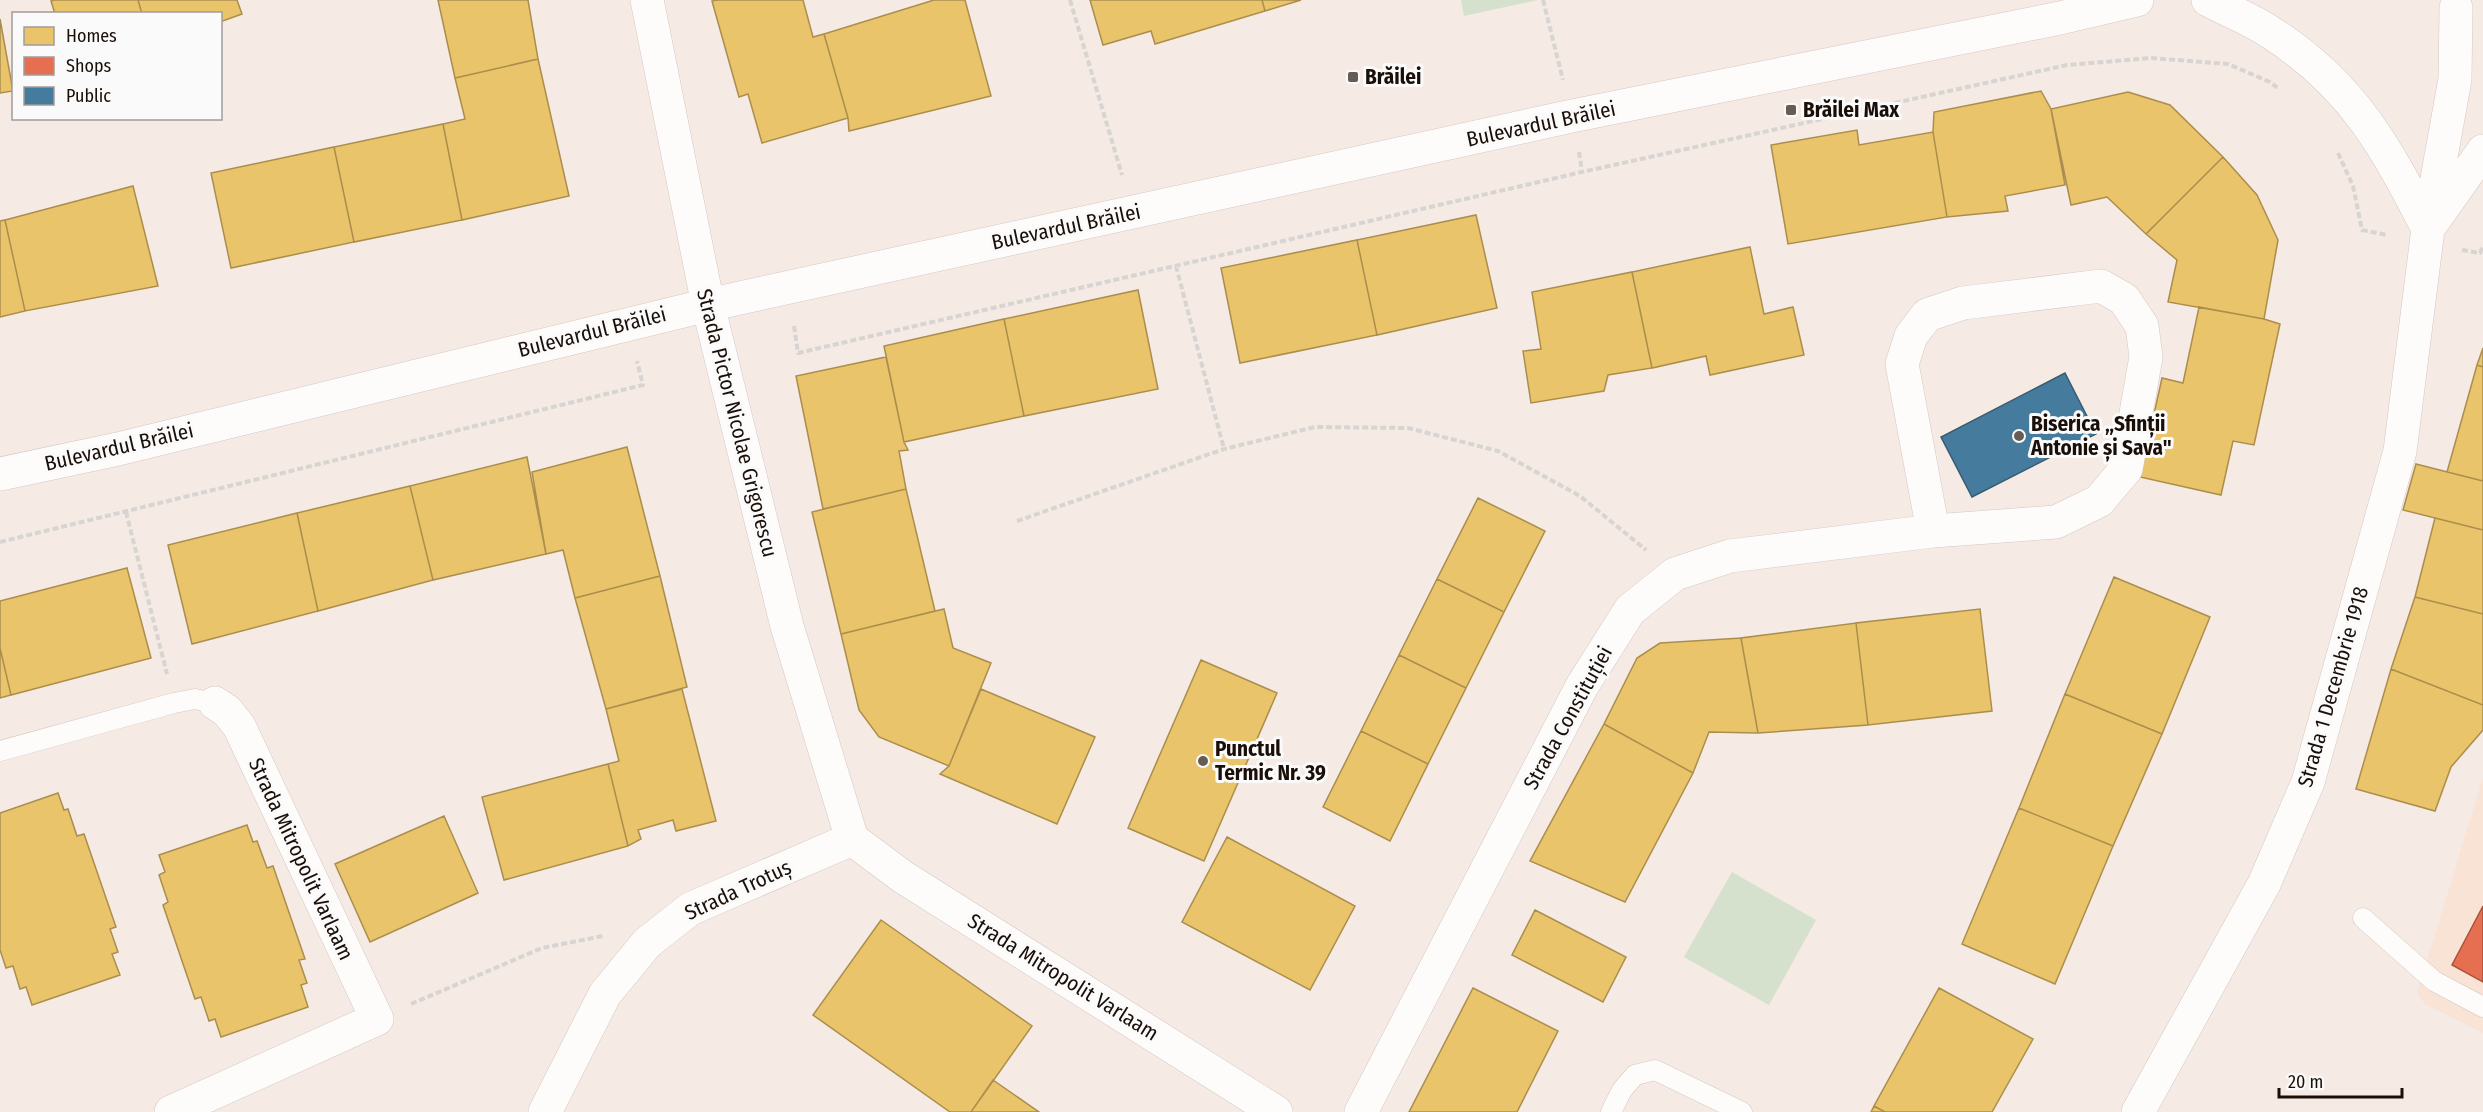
<svg xmlns="http://www.w3.org/2000/svg" width="2483" height="1112" font-family="'Fira Sans Condensed',sans-serif">
<style>
.built{fill:#f9e3d5}
.green{fill:#d5e1cc}
.homes{fill:#e9c46a;stroke:#ab8e4d;stroke-width:1.5}
.shops{fill:#e76f51;stroke:#aa523b;stroke-width:1.5}
.public{fill:#457b9d;stroke:#385b70;stroke-width:1.5}
.lines{fill:none;stroke-linecap:round;stroke-linejoin:round}
.lane-casing{stroke:#d3c8c2;stroke-width:21}
.street-casing{stroke:#d3c8c2;stroke-width:34}
.secondary-casing{stroke:#d3c8c2;stroke-width:34}
.primary-casing{stroke:#d3c8c2;stroke-width:34}
.path{stroke:#d7d4d2;stroke-width:4;stroke-dasharray:6 3;stroke-linecap:butt}
.lane{stroke:#fefcfb;stroke-width:20}
.street{stroke:#fefcfb;stroke-width:33}
.secondary{stroke:#fefcfb;stroke-width:33}
.primary{stroke:#fefcfb;stroke-width:33}
.poi-dot{fill:#675c55;stroke:#fafafa;stroke-width:2}
.labels{text-anchor:middle;stroke-width:6;stroke-linejoin:round;paint-order:stroke}
.poi-label{font-size:21px;font-weight:bold;fill:#1a0f08;stroke:#fafafa;text-anchor:start}
.street-label{font-size:21px;fill:#1a0f08;stroke:#fafafa}
</style>
<rect width="100%" height="100%" fill="#f5eae4"/>
<!-- built -->
<path class="built" d="M2483,778V1033L2425,1004L2417,993Z"/>
<!-- green -->
<path class="green" d="M1461,0H1538L1464,16Z
M1732,872L1816,920L1769,1005L1684,957Z"/>
<!-- homes -->
<path class="homes" d="M54,0H138L142,14H55L51,1Z
M138,0H237L242,14L220,22V14H142Z
M438,0H528L538,59L455,78Z
M717,0H803L813,37L824,34L848,118L762,143L748,94L739,97L712,1Z
M934,0H965L991,96L849,131L848,118L824,34Z
M1090,0H1262L1265,11L1155,44L1151,31L1103,45Z
M1262,0H1301L1265,11Z
M0,19L13,91L0,93Z
M538,59L569,196L462,220L443,124L465,119L455,78Z
M2041,91L2051,109L2065,185L2005,196L2008,211L1947,217L1933,132L1934,112Z
M2128,92L2170,105L2223,157L2146,234L2107,197L2071,205L2051,109Z
M443,124L462,220L354,242L334,147Z
M1857,130L1859,145L1933,132L1947,217L1788,244L1771,145Z
M334,147L354,242L231,268L211,173Z
M2223,157L2257,195L2278,240L2264,319L2168,302L2177,260L2146,234Z
M133,186L158,286L25,311L5,220Z
M1476,215L1497,308L1377,335L1357,240Z
M5,220L25,311L0,317V221Z
M1357,240L1377,335L1240,363L1221,268Z
M1750,247L1764,314L1793,307L1804,355L1710,375L1706,356L1652,368L1632,272Z
M1632,272L1652,368L1608,375L1604,391L1531,403L1523,351L1541,349L1532,292Z
M1138,290L1158,389L1024,416L1004,319Z
M2199,307L2264,319L2280,324L2254,445L2233,441L2221,495L2140,477L2162,378L2183,383Z
M1004,319L1024,416L904,442L884,346Z
M2483,348V367L2477,365Z
M886,357L904,442L908,450L899,451L906,489L823,509L796,376Z
M2477,365L2483,367V481L2447,472Z
M627,447L660,576L575,598L563,550L546,554L532,472Z
M527,457L546,554L433,580L410,486Z
M2416,464L2483,481V530L2403,510Z
M410,486L433,580L318,611L297,513Z
M906,489L935,611L841,634L812,512Z
M1478,498L1545,531L1504,612L1437,579Z
M297,513L318,611L192,644L168,545Z
M2435,518L2483,530V614L2415,597Z
M127,568L151,658L11,695L0,648V601Z
M660,576L687,687L606,709L575,598Z
M2114,577L2210,617L2162,734L2065,694Z
M1437,579L1504,612L1466,688L1399,655Z
M2415,597L2483,614V705L2391,669Z
M944,609L953,648L991,663L949,766L879,737L859,710L841,634Z
M1980,609L1992,711L1868,725L1856,623Z
M1856,623L1868,725L1758,733L1741,638Z
M1741,638L1758,733L1709,732L1693,773L1604,724L1637,658L1660,643Z
M0,648L11,695L0,698Z
M1399,655L1466,688L1428,764L1361,731Z
M1201,660L1277,693L1204,861L1128,828Z
M2391,669L2483,705V730L2451,767L2435,811L2356,789Z
M682,689L716,821L676,831L673,820L638,830L641,839L628,846L608,764L619,761L606,709Z
M981,689L1095,737L1057,824L940,774L949,766Z
M2065,694L2162,734L2113,846L2019,808Z
M1604,724L1693,773L1625,902L1530,861Z
M1361,731L1428,764L1390,841L1323,807Z
M608,764L628,846L504,880L482,797Z
M58,793L64,810L68,809L77,836L84,834L116,927L110,929L118,952L112,954L120,975L32,1005L26,987L20,989L13,966L6,968L0,950V813Z
M2019,808L2113,846L2055,984L1962,944Z
M444,816L478,893L370,942L335,864Z
M247,825L253,842L257,841L267,868L273,866L305,959L299,960L307,983L301,985L308,1007L221,1037L215,1019L209,1021L201,997L195,999L163,905L168,902L159,875L165,872L159,855Z
M1227,837L1355,906L1310,990L1182,922Z
M1535,910L1626,957L1603,1002L1512,955Z
M881,920L1032,1026L971,1112H950L813,1015Z
M1473,988L1558,1031L1517,1112H1409Z
M1939,988L2033,1039L1992,1112H1885L1874,1106Z
M993,1080L1039,1112H971Z
M1874,1106L1885,1112H1871Z"/>
<!-- shops -->
<path class="shops" d="M2483,906V982L2452,965Z"/>
<!-- public -->
<path class="public" d="M2065,373L2096,434L1972,497L1941,437Z"/>
<g class="lines">
<!-- lane casing -->
<g class="lane-casing">
<path id="lane" d="M0,751L174,703L195,699L215,703
M2363,918L2434,981L2483,1007
M1611,1112L1622,1090L1635,1075L1655,1070L1742,1112"/>
</g>
<!-- street casing -->
<g class="street-casing">
<path id="street" d="M708,305L787,626L852,839
M852,839L903,877L1276,1112
M171,1112L377,1019L239,726L227,711L215,703
M545,1112L605,994L647,943L690,909L852,839
M1361,1112L1582,686L1630,610L1675,574L1730,556L1933,531L2056,522L2099,501L2126,469L2146,357L2142,326L2124,299L2101,286L1963,303L1927,315L1911,336L1902,364L1933,531"/>
</g>
<!-- secondary casing -->
<g class="secondary-casing">
<path id="secondary" d="M647,0L708,305"/>
</g>
<!-- primary casing -->
<g class="primary-casing">
<path id="primary" d="M2208,0C2229,11 2253,20 2273,34C2353,86 2386,147 2428,229
M2432,223L2483,151
M0,474L118,449L708,305L1572,116L2060,18L2137,0
M2138,1112L2264,884L2308,782L2400,451L2428,229L2455,79L2456,8"/>
</g>
<!-- path -->
<path class="path" d="M1070,0L1122,175
M1543,0L1563,80
M1579,152L1582,172
M2338,153L2353,186L2362,230L2387,235
M2462,250L2480,253L2483,246
M1176,266L1224,449
M794,326L798,353L1582,172L2067,65L2151,58L2228,64L2270,82L2279,89
M126,512L167,674
M1017,521L1224,449L1315,427L1408,428L1498,451L1580,496L1646,550
M0,542L643,385L637,361
M411,1004L542,948L603,936"/>
<!-- lane -->
<use href="#lane" class="lane"/>
<!-- street -->
<use href="#street" class="street"/>
<!-- secondary -->
<use href="#secondary" class="secondary"/>
<!-- primary -->
<use href="#primary" class="primary"/>
</g>
<!-- markers -->
<g class="poi-dot">
<rect x="1347" y="71" width="12" height="12" rx="3"/>
<rect x="1785" y="104" width="12" height="12" rx="3"/>
<circle cx="2019" cy="436" r="6"/>
<circle cx="1203" cy="761" r="6"/>
</g>
<g class="labels">
<!-- poi labels -->
<g class="poi-label">
<text x="1365" y="84">Brăilei</text>
<text x="1803" y="117">Brăilei Max</text>
<text x="2031" y="431">Biserica „Sfinții<tspan x="2031" dy="24">Antonie și Sava"</tspan></text>
<text x="1215" y="756">Punctul<tspan x="1215" dy="24">Termic Nr. 39</tspan></text>
</g>
<!-- street labels -->
<g class="street-label">
<text transform="translate(1541 124) rotate(-12)" y="7">Bulevardul Brăilei</text>
<text transform="translate(1066 227) rotate(-12)" y="7">Bulevardul Brăilei</text>
<text transform="translate(592 332) rotate(-14)" y="7">Bulevardul Brăilei</text>
<text transform="translate(737 423) rotate(76)" y="7">Strada Pictor Nicolae Grigorescu</text>
<text transform="translate(119 447) rotate(-13)" y="7">Bulevardul Brăilei</text>
<text transform="translate(2333 687) rotate(-74)" y="7">Strada 1 Decembrie 1918</text>
<text transform="translate(1568 718) rotate(-61)" y="7">Strada Constituției</text>
<text transform="translate(301 859) rotate(65)" y="7">Strada Mitropolit Varlaam</text>
<text transform="translate(738 890) rotate(-25)" y="7">Strada Trotuș</text>
<text transform="translate(1063 977) rotate(32)" y="7">Strada Mitropolit Varlaam</text>
</g>
</g>
<!-- legend -->
<rect x="12" y="12" width="210" height="108" fill="#fafafa" stroke="#a09c99" stroke-width="1.5"/>
<rect x="24" y="27" width="30" height="18" fill="#e9c46a" stroke="#a09c99" stroke-width="1.5"/>
<text x="66" y="42" font-size="18" fill="#1a0f08">Homes</text>
<rect x="24" y="57" width="30" height="18" fill="#e76f51" stroke="#a09c99" stroke-width="1.5"/>
<text x="66" y="72" font-size="18" fill="#1a0f08">Shops</text>
<rect x="24" y="87" width="30" height="18" fill="#457b9d" stroke="#a09c99" stroke-width="1.5"/>
<text x="66" y="102" font-size="18" fill="#1a0f08">Public</text>
<!-- scale -->
<path d="M2279 1088v9h123v-9" fill="none" stroke="#1a0f08" stroke-width="3"/>
<text x="2288" y="1088" font-size="18" fill="#1a0f08" stroke="#fafafa" stroke-width="4.5" paint-order="stroke">20 m</text>
</svg>
